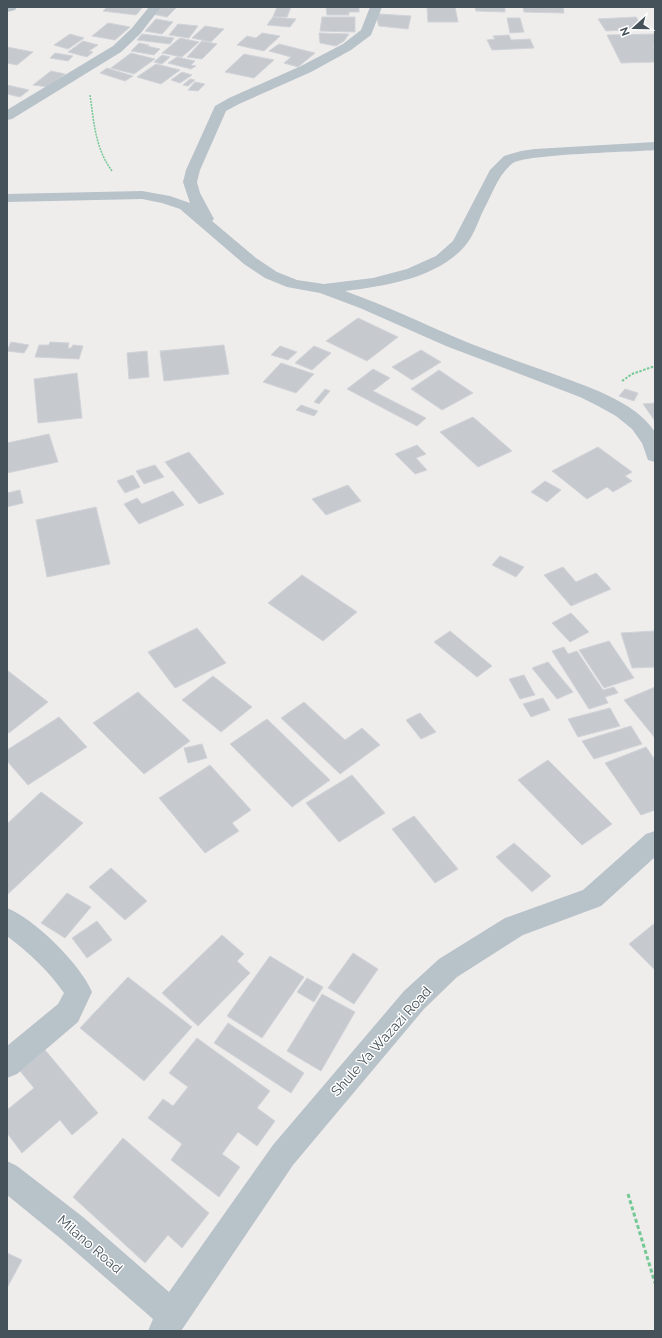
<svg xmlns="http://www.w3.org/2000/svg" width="662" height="1338" font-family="Raleway,sans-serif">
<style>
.building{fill:#c6cacf;stroke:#d0d3d8}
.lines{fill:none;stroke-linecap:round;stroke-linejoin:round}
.path-far2{stroke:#74c995;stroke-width:1.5;stroke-dasharray:2 1;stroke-linecap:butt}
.path-far1{stroke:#74c995;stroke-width:2;stroke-dasharray:2.5 1.5;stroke-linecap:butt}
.path{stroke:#74c995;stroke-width:3;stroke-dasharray:4 2.5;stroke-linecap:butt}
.street{fill:#b8c2c9;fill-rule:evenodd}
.labels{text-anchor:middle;stroke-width:3;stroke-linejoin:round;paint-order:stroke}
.near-street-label{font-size:14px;fill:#455259;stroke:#fff}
</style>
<rect width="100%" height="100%" fill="#efecec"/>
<!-- building -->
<path class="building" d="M107,7H143L136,15L103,11Z
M159,7H177L167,17L152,14Z
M277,7H291L287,17H273Z
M326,7H359V12H349V15H327Z
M427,7H455L458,22H428Z
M475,7H505V12L476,11Z
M523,7H563L564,13L524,12Z
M379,14L411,16L408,29L379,26L377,20Z
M273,17L296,19L290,27L267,25Z
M322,17H355V32L320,31Z
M636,17L644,29L606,31L598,19Z
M507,18H520L524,32L510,33Z
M156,19L173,22L162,34L145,31Z
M108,23L130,27L115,40L92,36Z
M178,24L198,26L189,38L169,35Z
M205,26L224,29L211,42L192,38Z
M262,33L280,36L264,51L237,45L247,36L256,38Z
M319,33L349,34L344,41L336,46L320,43Z
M70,34L84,38L68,49L54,45Z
M142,34L174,38L170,44L137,40Z
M655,34V46H653L655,49V62L621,63L607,35Z
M509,35L511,40L530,39L534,48L492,50L487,40L495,39L493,36Z
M180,38L199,42L182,57L162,53Z
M83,41L98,45L89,51L93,52L87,57L68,52Z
M202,41L217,44L202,59L187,57Z
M139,43L149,45L147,46L160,49L154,55L131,51Z
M279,44L315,53L298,67L284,63L291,57L269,51Z
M7,47L33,52L17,65L7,63Z
M55,53L73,56L68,61L50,58Z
M131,53L155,59L134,74L111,68Z
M244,54L274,60L254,78L225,72Z
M162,55L170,57L162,64L154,62Z
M177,57L195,61L191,65L196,66L191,69L168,63Z
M156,64L180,70L161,84L137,77Z
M107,68L133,76L125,81L100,73Z
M51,71L65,74L48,87L33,85Z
M182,72L192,75L180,83L171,80Z
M190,79L195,80L188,86L183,85Z
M195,82L205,84L198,91L188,90Z
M7,85L29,90L20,97L7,94Z
M358,318L398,337L367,361L326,341Z
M11,342L29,345L24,353L7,351Z
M50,342L69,343L68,348H71L73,345L83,346L79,359L35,357L39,345H49Z
M224,345L229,374L164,381L160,351Z
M280,346L297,352L288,360L271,355Z
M314,346L331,353L312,370L295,363Z
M421,350L441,362L412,380L392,367Z
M147,351L149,377L129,379L127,353Z
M281,363L314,374L296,393L263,382Z
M373,369L390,378L373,391L426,418L417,426L347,389Z
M439,370L473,393L442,410L411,389Z
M77,373L82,418L38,423L34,379Z
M325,389L330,391L319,404L314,402Z
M625,389L638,393L634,401L619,396Z
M655,403V421L643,404Z
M301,405L318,411L314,416L296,410Z
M473,417L512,451L478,467L440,432Z
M49,434L58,462L7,473V443Z
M417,445L426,454L416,458L427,470L415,474L395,454Z
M598,447L632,472L625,476L632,481L613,492L607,487L587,499L552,471Z
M189,452L224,494L199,504L165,462Z
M155,465L164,477L144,484L136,471Z
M133,475L140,487L125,493L117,481Z
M545,481L561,490L547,502L531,492Z
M348,485L361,501L326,515L312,499Z
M20,490L23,503L7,507V493Z
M173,491L184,505L139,524L124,504L137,498L142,504Z
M96,507L110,564L47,577L36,520Z
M500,556L524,567L516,577L492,565Z
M563,567L576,582L596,573L611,589L571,606L544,575Z
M302,575L357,612L323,641L268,603Z
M571,613L589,632L570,642L552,623Z
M197,628L226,663L175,688L148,652Z
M450,631L492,666L477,677L434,642Z
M655,631V667L632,668L621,633Z
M609,641L634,678L604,688L579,650Z
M564,647L568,654L577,651L603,690L614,687L618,693L605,697L608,703L589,709L552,651Z
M548,662L573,692L557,699L532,668Z
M7,670L48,702L9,733L7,732Z
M524,675L535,695L520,699L509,679Z
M213,676L252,707L221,732L182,700Z
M655,687V738L624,700Z
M138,692L190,741L144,774L93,723Z
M543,698L550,710L531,717L523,704Z
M304,702L345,740L362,728L380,745L340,774L281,718Z
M610,708L620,726L578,737L568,719Z
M420,713L436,732L421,739L406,720Z
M59,717L87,747L28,785L7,761V750Z
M267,719L330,780L292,807L230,744Z
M631,726L642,744L594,759L582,741Z
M202,744L207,758L188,763L184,748Z
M646,747L655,760V810L641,815L605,763Z
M548,760L612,824L582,845L518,780Z
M210,765L251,810L232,823L239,831L205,853L159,798Z
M352,775L385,813L339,842L306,803Z
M41,792L83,823L7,895V824Z
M414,816L458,869L435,883L392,829Z
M514,843L551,876L532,892L496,857Z
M111,868L147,901L125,920L89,887Z
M67,893L91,907L65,938L41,923Z
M97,921L112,940L87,958L72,938Z
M655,923V970L629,944Z
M222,935L244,954L237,961L250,973L198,1026L162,993Z
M353,953L378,969L354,1004L328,988Z
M270,956L304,977L262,1038L227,1016Z
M128,977L192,1027L144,1081L80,1028Z
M307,978L323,987L314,1002L297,992Z
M322,994L355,1012L321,1071L287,1051Z
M228,1023L304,1073L291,1093L214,1043Z
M197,1038L270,1091L257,1108L275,1121L257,1146L238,1132L222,1154L240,1167L219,1197L171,1160L182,1144L148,1118L163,1099L173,1106L188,1087L169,1073Z
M45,1050L98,1113L72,1135L60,1120L22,1153L7,1133V1110L34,1088L20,1071Z
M123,1138L209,1213L182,1248L168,1235L145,1263L73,1197Z
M7,1253L22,1260L7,1288Z"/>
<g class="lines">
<!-- path-far2 -->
<path class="path-far2" d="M90,95C94,122 95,148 112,171"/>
<!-- path-far1 -->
<path class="path-far1" d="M622,381L632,374L655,366"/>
<!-- path -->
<path class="path" d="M628,1194L655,1283"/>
<!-- street -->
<path class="street" d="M7,7H17L15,10L7,12Z
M149,7H161L140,34L121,52L12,119L7,120V110L113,46L132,28Z
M370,7H382L371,35L351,50L311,72L239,104L226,111L200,170L197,182L200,193L214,219L212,221L256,258L277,272L297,280L324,284L373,278L407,269L436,256L453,241L490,170L504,156L521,151L535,149L655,142V150C633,152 526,154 513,163C498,174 492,195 483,211C478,222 473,237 465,246C437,278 386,286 345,291C384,305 420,322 457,338C488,351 520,362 551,373C585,386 634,400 655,432V462L648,460L642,443L632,429L616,416L598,406L580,397L446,346L360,308L320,293L287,287L265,278L244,264L180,209L162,203L142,199L7,202V194L142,191L170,196L190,203L183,182L186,170L215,106L229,98L301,66L343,44L361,30Z
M655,831V857L601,906L523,935L457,977L424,1009L293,1165L181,1331H148L153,1319L61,1239L7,1195V1161L17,1166L83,1217L169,1292L273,1145L404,991L439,959L505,918L583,890L646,834Z
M7,908C35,919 81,965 92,992L78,1022L17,1074L7,1078V1046L58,1004L64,993C49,971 28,952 7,936Z"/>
</g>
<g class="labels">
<!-- near-street labels -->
<g class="near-street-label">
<text transform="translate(381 1041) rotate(-48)" y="5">Shule Ya Wazazi Road</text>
<text transform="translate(90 1244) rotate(41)" y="5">Milano Road</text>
</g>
</g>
<!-- border -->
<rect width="662" height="1338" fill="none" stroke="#455259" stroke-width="16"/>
<!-- north arrow -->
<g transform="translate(634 28) rotate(249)" stroke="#ffffff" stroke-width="3" paint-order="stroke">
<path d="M0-3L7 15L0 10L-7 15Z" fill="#455259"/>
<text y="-6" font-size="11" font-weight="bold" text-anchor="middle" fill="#455259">N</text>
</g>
</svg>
